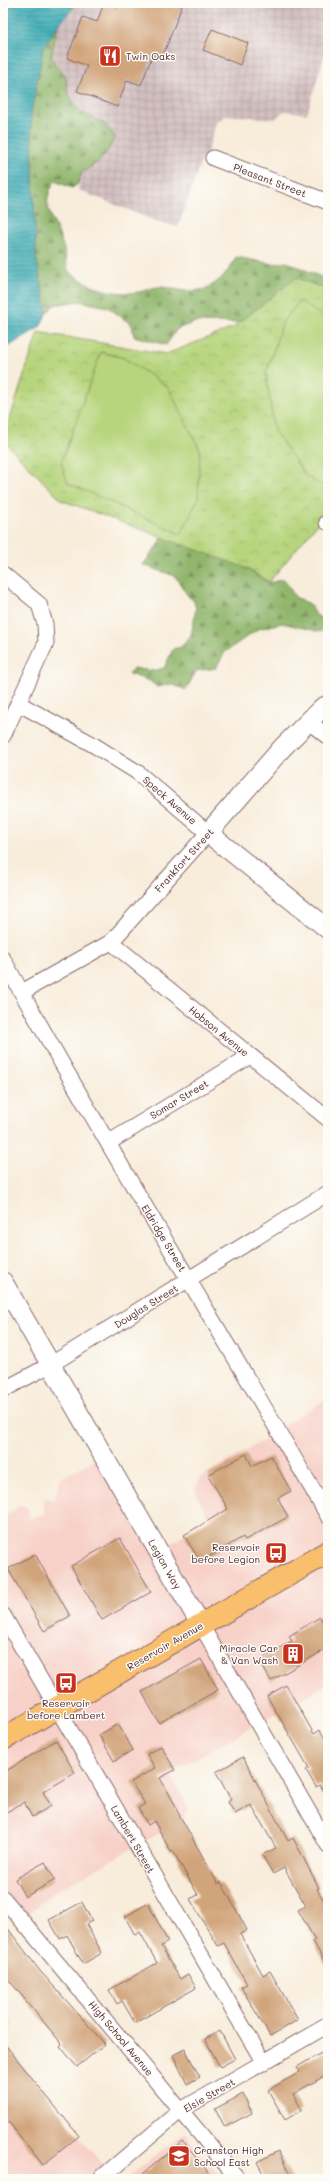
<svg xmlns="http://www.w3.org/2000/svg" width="331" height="2182" font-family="Mali,sans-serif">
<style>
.built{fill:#f7d1c8}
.industrial{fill:url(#industrial-grid)}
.forest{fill:url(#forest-firs);stroke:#6d6a4c}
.park{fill:url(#park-crowns);stroke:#807a54}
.garden{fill:#b6d57d;stroke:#807a54}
.water{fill:url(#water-rules);stroke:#426570}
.building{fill:#d1a57b}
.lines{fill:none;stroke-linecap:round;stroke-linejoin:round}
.minor-casing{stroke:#876769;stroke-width:17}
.tertiary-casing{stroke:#876769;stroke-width:21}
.primary-casing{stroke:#876769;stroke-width:24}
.minor{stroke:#fff;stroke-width:15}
.tertiary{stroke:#fff;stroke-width:19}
.primary{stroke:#f9bf6d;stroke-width:22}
.labels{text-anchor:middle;stroke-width:3;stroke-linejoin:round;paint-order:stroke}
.poi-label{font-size:10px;fill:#4a1f2b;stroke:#fdfcf7;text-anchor:start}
.street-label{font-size:10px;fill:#4a1f2b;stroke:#fdfcf7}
</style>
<defs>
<pattern id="industrial-grid" width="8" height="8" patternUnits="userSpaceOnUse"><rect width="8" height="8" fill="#d2bfc0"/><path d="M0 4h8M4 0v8" fill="none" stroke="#b6a4a5"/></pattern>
<pattern id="forest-firs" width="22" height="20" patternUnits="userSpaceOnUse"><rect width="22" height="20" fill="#90b66c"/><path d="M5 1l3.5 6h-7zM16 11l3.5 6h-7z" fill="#789359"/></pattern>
<pattern id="park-crowns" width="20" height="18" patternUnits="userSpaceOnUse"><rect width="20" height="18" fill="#b6d57d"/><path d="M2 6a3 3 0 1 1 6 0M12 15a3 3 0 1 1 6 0" fill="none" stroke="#9eb66c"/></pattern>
<pattern id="water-rules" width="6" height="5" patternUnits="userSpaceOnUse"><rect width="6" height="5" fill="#3aabb5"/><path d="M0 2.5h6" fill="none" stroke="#338b93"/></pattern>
</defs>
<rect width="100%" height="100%" fill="#fdfcf7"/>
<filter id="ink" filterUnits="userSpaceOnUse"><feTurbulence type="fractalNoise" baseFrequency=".025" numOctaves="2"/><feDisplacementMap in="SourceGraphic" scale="8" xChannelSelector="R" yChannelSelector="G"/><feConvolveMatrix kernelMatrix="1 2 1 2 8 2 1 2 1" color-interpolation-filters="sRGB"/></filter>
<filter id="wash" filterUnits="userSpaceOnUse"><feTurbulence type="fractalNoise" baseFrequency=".012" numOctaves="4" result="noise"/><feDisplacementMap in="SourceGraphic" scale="16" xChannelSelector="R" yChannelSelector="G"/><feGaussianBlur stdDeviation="0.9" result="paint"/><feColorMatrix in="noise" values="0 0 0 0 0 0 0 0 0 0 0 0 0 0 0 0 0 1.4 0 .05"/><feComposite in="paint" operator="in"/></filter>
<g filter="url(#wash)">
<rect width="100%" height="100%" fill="#f8eddb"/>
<!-- built -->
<path class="built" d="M328,1398V1684L172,1772L170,1774L188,1807L183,1820L51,1894L23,1919L3,1898V1517L22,1505L28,1508L30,1518L44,1514V1498L54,1499L61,1478L101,1456L162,1549L209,1519L195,1490L200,1477L275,1434L279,1428Z
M3,2011L12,2020L10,2040L3,2044Z
M3,2045L106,2169L95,2179H3Z
M184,2133L222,2179H126Z"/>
<!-- industrial -->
<path class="industrial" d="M77,3H328V43L307,114L284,111L275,119L226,115L216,123L207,154L202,159L178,227L156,221L78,190L82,172L95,166L105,124L80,111L68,93L65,74L60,71L51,57L58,26Z"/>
<!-- forest -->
<path class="forest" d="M58,26L51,57L60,71L65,74L68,93L80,111L105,124L115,137C107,154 100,164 82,172L78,184L72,188L55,181C39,206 53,216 61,240C65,250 66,260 68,271C89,287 111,296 139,292C145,291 152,287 159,287C170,287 182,292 193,291C212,291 229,273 236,257L273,264L287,262L328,280V307L258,323L195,322L177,329L166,345L134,336L132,325L108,307L79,301L54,305L47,313L36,257L31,114L43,49Z
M164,530L199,538L269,583L284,579L295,597L310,604L316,615L325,621L321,632L282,623L258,629L225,652L216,668L196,671L186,690L171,684L157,687L150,681L129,674L133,668L152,671L164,668L173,649L181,647L191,636L196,609L194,601L188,596L175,576L143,565L158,545Z"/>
<!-- park -->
<path class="park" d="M296,278L328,290V511L269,582L246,568L61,500L3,440L38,332L166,354L233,328Z"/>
<!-- garden -->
<path class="garden" d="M300,301L328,320V489L306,476L274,430L266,374L283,321Z
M101,352L124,358L168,387L200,450L198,499L181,534L68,483L61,463Z"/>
<!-- water -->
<path class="water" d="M3,3H77L57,27L43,49L31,114L36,257L47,313L40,327L3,350Z"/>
<g id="blocks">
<!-- building -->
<path class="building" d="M104,3L118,7L120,3H183L162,58L153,54L141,85L127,80L117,107L77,91L87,66L67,58L83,17L97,22Z
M212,29L248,43L240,65L203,50Z
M246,1454L252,1466L271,1456L291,1491L278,1498L288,1517L245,1540L243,1537L200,1562L184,1535L228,1509L208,1475Z
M120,1538L151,1592L102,1620L71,1566Z
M35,1554L70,1616L44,1631L8,1569Z
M320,1617L328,1631V1648L271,1681L259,1660L292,1641L289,1636Z
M201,1659L218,1690L159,1723L142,1692Z
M286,1685L314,1734L320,1730L328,1744V1799L320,1785L316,1787L306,1770L309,1768L267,1696Z
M118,1724L133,1750L114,1761L99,1735Z
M56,1740L75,1773L43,1792L51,1806L32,1817L24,1802L3,1814V1773Z
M161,1746L175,1770L160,1778L177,1808L176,1809L218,1884L221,1882L247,1930L240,1934L263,1975L270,1971L298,2020L270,2036L241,1987L247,1984L224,1943L218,1946L190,1899L198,1895L173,1851L171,1852L154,1821L148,1825L138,1808L145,1804L131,1782L155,1768L147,1754Z
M243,1757L288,1841L293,1838L303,1857L319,1888L317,1889L328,1908V1968L313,1941L315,1940L298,1910L306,1906L284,1868L273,1874L262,1855L276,1848L251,1805L235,1814L228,1802L231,1800L216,1772Z
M45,1862L55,1880L25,1897L15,1879Z
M82,1902L92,1921L86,1924L102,1953L83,1964L67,1935L60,1939L49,1920Z
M148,1903L168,1942L161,1946L180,1979L188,1974L196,1988L135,2023L122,2001L117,2004L109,1990L157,1963L140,1932L135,1935L125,1917Z
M3,1922L40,1971L105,2044L77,2067L60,2046L62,2044L3,1973Z
M220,2031L235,2059L220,2067L205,2039Z
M3,2042L79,2136L43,2165L3,2115Z
M185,2049L200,2077L187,2084L173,2055Z
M328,2049V2074L293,2094L302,2110L285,2120L268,2090L300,2072L297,2067Z
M243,2094L252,2113L225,2127L215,2109Z
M182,2141L214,2179H137Z
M278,2151L292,2179H266L257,2162Z"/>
</g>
</g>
<g filter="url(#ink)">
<use href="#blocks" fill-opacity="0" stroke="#876769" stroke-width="1"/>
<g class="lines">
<!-- minor casing -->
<g class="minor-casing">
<path id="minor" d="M213,158L328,202
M327,522H328
M3,574L39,604L45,624L46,643L3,736
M18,703L92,744L137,772L208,833L111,942L22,992
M308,721L328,737
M111,942L328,1119
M3,959C107,1147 220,1330 328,1516
M108,1143L250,1056
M3,1390L50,1365L328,1193
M3,1615L264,2063
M201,1625L328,1845
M3,1898L238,2179
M100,2179L181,2110L328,2025"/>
</g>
<!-- tertiary casing -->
<g class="tertiary-casing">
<path id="tertiary" d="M328,705L322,708L283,747L208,833L328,929
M3,1282L201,1625"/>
</g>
<!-- primary casing -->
<g class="primary-casing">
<path id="primary" d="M3,1739L328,1552"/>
</g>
<!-- minor -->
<use href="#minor" class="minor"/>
<!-- tertiary -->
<use href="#tertiary" class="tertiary"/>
<!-- primary -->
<use href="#primary" class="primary"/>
</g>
</g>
<!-- icons -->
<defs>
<g id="restaurant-square" transform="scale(1.15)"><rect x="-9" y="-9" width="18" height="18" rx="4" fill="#c8321e" stroke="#fdfcf7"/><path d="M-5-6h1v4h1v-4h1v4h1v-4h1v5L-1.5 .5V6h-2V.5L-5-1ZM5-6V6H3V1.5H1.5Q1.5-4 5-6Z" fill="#fff"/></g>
<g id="bus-square" transform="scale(1.15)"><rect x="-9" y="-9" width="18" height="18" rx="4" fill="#c8321e" stroke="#fdfcf7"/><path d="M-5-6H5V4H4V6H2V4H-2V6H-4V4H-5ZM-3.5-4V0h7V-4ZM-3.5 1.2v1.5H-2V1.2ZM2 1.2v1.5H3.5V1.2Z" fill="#fff"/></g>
<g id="building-square" transform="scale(1.15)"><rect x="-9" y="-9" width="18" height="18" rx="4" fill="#c8321e" stroke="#fdfcf7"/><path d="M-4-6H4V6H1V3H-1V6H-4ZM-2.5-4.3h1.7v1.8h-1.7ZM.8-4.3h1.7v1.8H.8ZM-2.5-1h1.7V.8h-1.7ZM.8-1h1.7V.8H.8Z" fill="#fff"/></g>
<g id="school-square" transform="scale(1.15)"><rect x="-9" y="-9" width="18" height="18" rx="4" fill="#c8321e" stroke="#fdfcf7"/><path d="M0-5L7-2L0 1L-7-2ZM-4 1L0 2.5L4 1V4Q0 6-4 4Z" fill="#fff"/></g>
</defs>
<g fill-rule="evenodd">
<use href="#restaurant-square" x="110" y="56"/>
<use href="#bus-square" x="276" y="1553"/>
<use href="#building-square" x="293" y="1654"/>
<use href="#bus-square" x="66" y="1683"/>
<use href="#school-square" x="179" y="2156"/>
</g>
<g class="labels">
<!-- poi labels -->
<g class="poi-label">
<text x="126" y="60">Twin Oaks</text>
<text x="260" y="1551" text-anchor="end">Reservoir<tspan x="260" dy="12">before Legion</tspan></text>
<text x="278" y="1652" text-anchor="end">Miracle Car<tspan x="278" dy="12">&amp; Van Wash</tspan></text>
<text x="66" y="1707" text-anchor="middle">Reservoir<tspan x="66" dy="12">before Lambert</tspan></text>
<text x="194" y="2154">Cranston High<tspan x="194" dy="12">School East</tspan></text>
</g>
<!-- street labels -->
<g class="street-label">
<text transform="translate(270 180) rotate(21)" y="4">Pleasant Street</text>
<text transform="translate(170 800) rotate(41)" y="4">Speck Avenue</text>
<text transform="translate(184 860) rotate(-48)" y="4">Frankfort Street</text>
<text transform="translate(219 1031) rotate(39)" y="4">Hobson Avenue</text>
<text transform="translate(179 1099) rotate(-31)" y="4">Somar Street</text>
<text transform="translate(164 1238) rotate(59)" y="4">Eldridge Street</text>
<text transform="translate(146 1306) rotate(-32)" y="4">Douglas Street</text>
<text transform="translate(165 1564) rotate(60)" y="4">Legion Way</text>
<text transform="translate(165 1646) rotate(-30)" y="4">Reservoir Avenue</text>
<text transform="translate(133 1839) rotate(60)" y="4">Lambert Street</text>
<text transform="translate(121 2038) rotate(50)" y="4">High School Avenue</text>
<text transform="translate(209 2095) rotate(-30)" y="4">Elsie Street</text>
</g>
</g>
<!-- margin -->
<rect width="331" height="2182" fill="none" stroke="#fdfcf7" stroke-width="16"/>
</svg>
